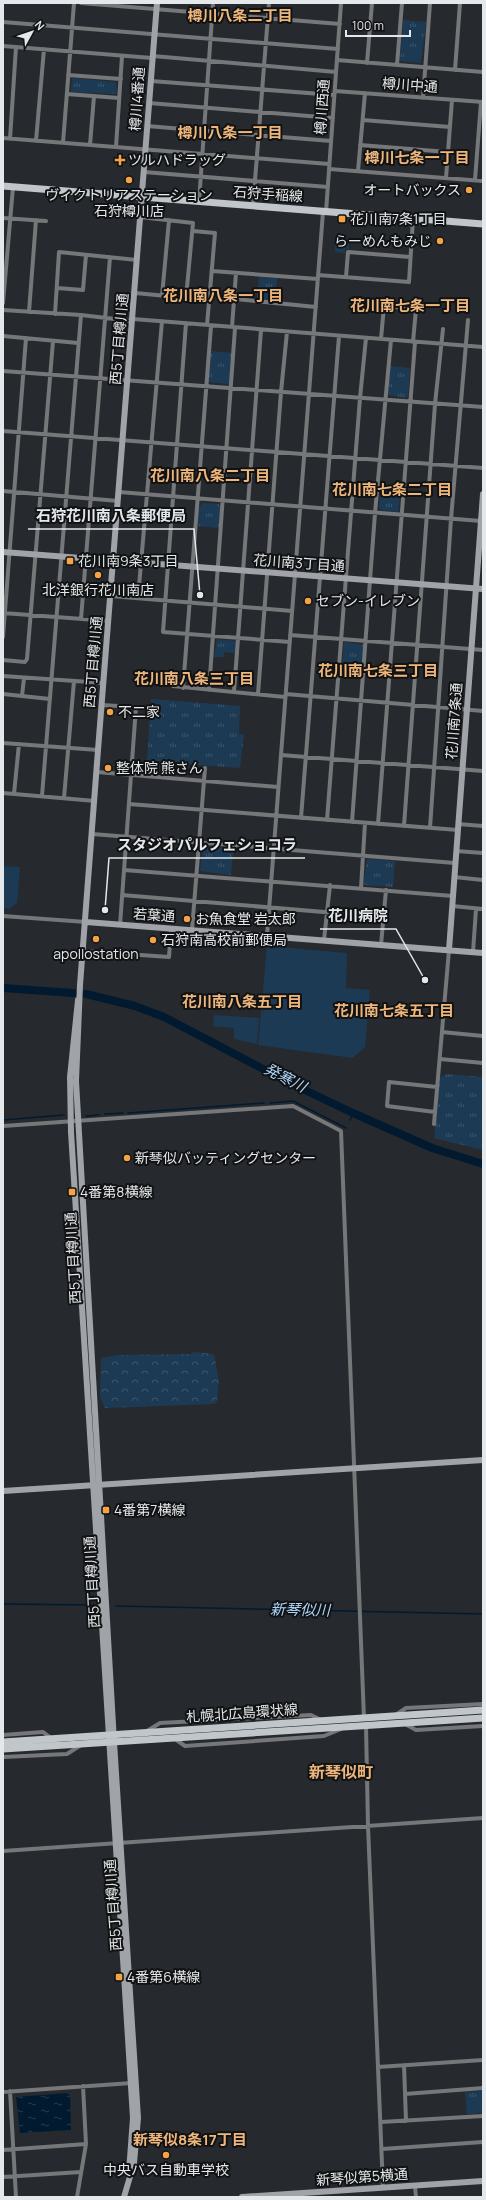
<svg xmlns="http://www.w3.org/2000/svg" width="486" height="2200" font-family="Manrope,'Noto Sans JP',sans-serif">
<style>
.forest{fill:url(#forest-crowns)}
.park{fill:url(#park-tufts)}
.pitch{fill:#1d3a54}
.water{fill:url(#water-ripples)}
.lines{fill:none;stroke-linecap:round;stroke-linejoin:round}
.stream{stroke:#021a2f;stroke-width:1.5}
.river{stroke:#021a2f;stroke-width:8}
.street{stroke:#757779;stroke-width:4}
.secondary{stroke:#a0a3a7;stroke-width:6}
.primary{stroke:#c1c6ca;stroke-width:7}
.poi-dot{fill:#f5a345;stroke:#111214;stroke-width:1.5}
.labels{text-anchor:middle;stroke-width:4;stroke-linejoin:round;paint-order:stroke}
.street-label{font-size:14px;fill:#e5e8ea;stroke:#111214}
.poi-label{font-size:14px;fill:#e5e8ea;stroke:#111214;text-anchor:start}
.neighbourhood-label{font-size:15px;font-weight:bold;fill:#efb67b;stroke:#111214}
.water-label{font-size:15px;font-style:italic;fill:#abd5fb;stroke:#111214}
.quarter-label{font-size:16px;font-weight:bold;fill:#efb67b;stroke:#111214}
.leader{fill:none;stroke:#e5e8ea;stroke-width:1.5}
.callout-dot{fill:#e5e8ea;stroke:#111214;stroke-width:1.5}
.callout-label{font-size:15px;text-anchor:middle;font-weight:bold;fill:#e5e8ea;stroke:#111214;stroke-width:4;stroke-linejoin:round;paint-order:stroke}
</style>
<defs>
<pattern id="forest-crowns" width="20" height="18" patternUnits="userSpaceOnUse"><rect width="20" height="18" fill="#1d3a54"/><path d="M2 6a3 3 0 1 1 6 0M12 15a3 3 0 1 1 6 0" fill="none" stroke="#3e566d"/></pattern>
<pattern id="park-tufts" width="24" height="20" patternUnits="userSpaceOnUse"><rect width="24" height="20" fill="#1d3a54"/><path d="M3 7l-1-3M5 7V3M7 7l1-3M15 17l-1-3M17 17v-4M19 17l1-3" fill="none" stroke="#3e566d"/></pattern>
<pattern id="water-ripples" width="26" height="14" patternUnits="userSpaceOnUse"><rect width="26" height="14" fill="#021a2f"/><path d="M2 4q2-2 4 0t4 0M15 11q2-2 4 0t4 0" fill="none" stroke="#273b4d"/></pattern>
</defs>
<rect width="100%" height="100%" fill="#262a2e"/>
<!-- forest -->
<path class="forest" d="M193,1352L214,1354L219,1381L217,1402L214,1404L105,1408L100,1397L101,1358L118,1355L190,1354Z"/>
<!-- park -->
<path class="park" d="M403,20L426,22L421,63L400,61Z
M72,78L116,82L117,94L71,92Z
M336,238L349,239V249H345V253L335,252Z
M259,277L277,278L275,301L257,299Z
M210,351L232,353L230,384L208,382Z
M390,366L410,368L408,396L406,398L388,395Z
M381,486L401,488L398,512L381,510L379,508Z
M202,503L219,504C223,512 221,519 219,528L198,526L197,512Z
M217,639L236,641L235,653L224,652V657H214Z
M346,642L364,645L362,664L342,663L344,643Z
M151,699L240,706L239,734H244L240,768L147,761Z
M203,846L233,849L231,875L200,871Z
M367,859L395,861L393,887L365,885L363,884Z
M447,1074L483,1077V1150L434,1138L440,1077Z
M483,2091V2113L467,2114L465,2092Z"/>
<!-- pitch -->
<path class="pitch" d="M3,866L20,867L17,903L9,909L3,908Z
M267,946L347,953L346,988L370,990L365,1047L353,1058L258,1045Z
M214,1015L259,1018L257,1044L234,1039V1028L213,1026Z"/>
<!-- water -->
<path class="water" d="M66,2093L70,2095L71,2130L20,2133L16,2097Z"/>
<g class="lines">
<!-- stream -->
<path class="stream" d="M270,1103L293,1101L346,1128
M128,1113L264,1103
M105,1114L123,1113
M86,1116L99,1115
M3,1120L64,1115
M350,1120L353,1113
M3,1604L94,1605
M116,1606L483,1614"/>
<!-- river -->
<path class="river" d="M3,988L73,993
M86,994L135,1006L164,1017L290,1083L353,1113L432,1148L483,1164"/>
<!-- street -->
<path class="street" d="M81,3L340,24
M3,22L338,49
M3,46L152,58
M153,56L336,72
M337,60L483,72
M367,63L372,3
M397,65L402,3
M455,70L460,3
M68,75L121,79
M151,81L334,95
M335,91L483,102
M67,94L119,98
M423,98L430,3
M149,103L333,118
M363,120L450,127
M147,126L331,141
M3,138L329,164
M10,139L16,47
M36,141L44,49
M63,143L74,3
M90,145L94,96
M360,145L448,152
M116,147L122,56
M329,169L483,181
M358,171L365,93
M144,172L328,187
M446,178L452,100
M475,180L481,102
M199,202L213,3
M253,206L269,3
M326,212L341,3
M140,217L193,223L186,298
M3,218L46,221
M193,231L215,233L207,325
M212,271L318,279
M318,275L409,282L413,219
M346,277L348,252L410,257
M57,288L83,290L86,255
M135,293L209,300
M162,296L169,220
M235,299L316,307
M3,303L13,187
M3,310L81,315
M29,312L36,220
M55,314L59,252L137,260
M133,319L483,347
M186,323L163,632L290,642
M232,327L236,273
M3,336L78,343
M381,339L384,306L416,309L413,342
M3,371L483,407
M3,431L483,468
M3,491L118,501
M119,492L481,521
M111,596L292,611
M138,598L162,321
M3,613L109,621
M81,619L110,257
M290,635L483,650
M3,637L26,338
M3,660L25,662L27,659L53,341
M3,676L104,683
M173,686L285,697
M183,688L211,326
M209,690L235,328
M234,692L261,330
M3,694L50,699
M258,694L281,392L287,332
M286,694L483,711
M22,696L24,678
M102,705L150,708
M3,743L98,750
M281,755L483,771
M97,772L278,787
M3,793L95,801
M14,794L19,744
M42,796L81,315L132,321
M64,798L74,681
M129,804L458,830
M301,818L339,336
M327,820L360,398L366,338
M352,822L375,513L391,340
M378,824L415,342
M458,824L483,826
M404,826L435,404L443,329
M430,828L451,519L468,320
M92,834L455,863
M456,851L483,853
M124,870L453,896
M454,877L483,880
M361,888L365,823
M122,895L383,917
M452,906L483,909
M3,916L86,922
M120,925L136,707
M192,930L205,768
M267,936L323,212
M324,940L330,885
M381,945L386,890
M84,951L169,957L171,929
M473,952L476,909
M442,1032L483,1036
M440,1059L483,1063
M435,1112L387,1106L389,1082L437,1087
M434,1124L449,950
M3,1126L293,1106L341,1131L364,1719
M397,1714L406,1708L483,1704
M405,1724L416,1730L483,1726
M366,1725L368,1826L383,2188
M147,1731L160,1723L311,1715L321,1720
M3,1735L43,1732L51,1738
M175,1739L185,1746L324,1736L341,1729
M3,1757L67,1754L81,1745
M3,1851L483,1818
M404,2065L406,2121
M378,2067L483,2060
M10,2091L16,2197
M3,2092L132,2083
M405,2094L483,2088
M381,2122L483,2116
M382,2149L483,2142
M3,2150L86,2144
M3,2177L81,2172
M415,2186L416,2197
M77,2197L86,2144L83,2086"/>
<!-- secondary -->
<path class="secondary" d="M3,552L483,589
M86,922L483,953
M449,950L483,494
M78,1000L70,1077L71,1132L133,2118L129,2172
M3,1491L483,1460
M124,2197L134,2163L138,2118L114,1742L76,1081L80,985L98,750L157,3
M242,2197L483,2181"/>
<!-- primary -->
<path class="primary" d="M3,186L483,224
M3,1742L483,1710
M3,1749L483,1718"/>
</g>
<!-- markers -->
<g class="poi-dot">
<path d="M118 154h4v4h4v4h-4v4h-4v-4h-4v-4h4z"/>
<circle cx="129" cy="180" r="4"/>
<circle cx="469" cy="190" r="4"/>
<rect x="338" y="215" width="8" height="8" rx="2"/>
<circle cx="440" cy="241" r="4"/>
<rect x="66" y="557" width="8" height="8" rx="2"/>
<circle cx="98" cy="575" r="4"/>
<circle cx="308" cy="601" r="4"/>
<circle cx="110" cy="712" r="4"/>
<circle cx="108" cy="768" r="4"/>
<circle cx="187" cy="919" r="4"/>
<circle cx="96" cy="939" r="4"/>
<circle cx="153" cy="940" r="4"/>
<circle cx="127" cy="1158" r="4"/>
<rect x="68" y="1188" width="8" height="8" rx="2"/>
<rect x="102" y="1506" width="8" height="8" rx="2"/>
<rect x="115" y="1973" width="8" height="8" rx="2"/>
<circle cx="166" cy="2155" r="4"/>
</g>
<g class="labels">
<!-- street labels -->
<g class="street-label">
<text transform="translate(410 85) rotate(4)" y="5">樽川中通</text>
<text transform="translate(137 99) rotate(-86)" y="5">樽川4番通</text>
<text transform="translate(322 107) rotate(-86)" y="5">樽川西通</text>
<text transform="translate(268 194) rotate(4)" y="5">石狩手稲線</text>
<text transform="translate(119 339) rotate(-85)" y="5">西5丁目樽川通</text>
<text transform="translate(299 563) rotate(4)" y="5">花川南3丁目通</text>
<text transform="translate(93 662) rotate(-85)" y="5">西5丁目樽川通</text>
<text transform="translate(454 721) rotate(-86)" y="5">花川南7条通</text>
<text transform="translate(154 915) rotate(4)" y="5">若葉通</text>
<text transform="translate(73 1258) rotate(-93)" y="5">西5丁目樽川通</text>
<text transform="translate(92 1582) rotate(-93)" y="5">西5丁目樽川通</text>
<text transform="translate(242 1713) rotate(-4)" y="5">札幌北広島環状線</text>
<text transform="translate(113 1905) rotate(-94)" y="5">西5丁目樽川通</text>
<text transform="translate(362 2177) rotate(-4)" y="5">新琴似第5横通</text>
</g>
<!-- poi labels -->
<g class="poi-label">
<text x="128" y="165">ツルハドラッグ</text>
<text x="461" y="195" text-anchor="end">オートバックス</text>
<text x="129" y="200" text-anchor="middle">ヴィクトリアステーション<tspan x="129" dy="16">石狩樽川店</tspan></text>
<text x="350" y="224">花川南7条1丁目</text>
<text x="432" y="246" text-anchor="end">らーめんもみじ</text>
<text x="78" y="566">花川南9条3丁目</text>
<text x="98" y="595" text-anchor="middle">北洋銀行花川南店</text>
<text x="316" y="606">セブン-イレブン</text>
<text x="118" y="717">不二家</text>
<text x="116" y="773">整体院 熊さん</text>
<text x="195" y="924">お魚食堂 岩太郎</text>
<text x="161" y="945">石狩南高校前郵便局</text>
<text x="96" y="959" text-anchor="middle">apollostation</text>
<text x="135" y="1163">新琴似バッティングセンター</text>
<text x="80" y="1197">4番第8横線</text>
<text x="114" y="1515">4番第7横線</text>
<text x="127" y="1982">4番第6横線</text>
<text x="166" y="2175" text-anchor="middle">中央バス自動車学校</text>
</g>
<!-- neighbourhood labels -->
<g class="neighbourhood-label">
<text x="240" y="21">樽川八条二丁目</text>
<text x="230" y="138">樽川八条一丁目</text>
<text x="417" y="163">樽川七条一丁目</text>
<text x="223" y="301">花川南八条一丁目</text>
<text x="410" y="311">花川南七条一丁目</text>
<text x="210" y="481">花川南八条二丁目</text>
<text x="392" y="495">花川南七条二丁目</text>
<text x="378" y="676">花川南七条三丁目</text>
<text x="194" y="684">花川南八条三丁目</text>
<text x="242" y="1007">花川南八条五丁目</text>
<text x="394" y="1016">花川南七条五丁目</text>
<text x="190" y="2145">新琴似8条17丁目</text>
</g>
<!-- water labels -->
<g class="water-label">
<text transform="translate(285 1078) rotate(27)" y="5">発寒川</text>
<text transform="translate(300 1610) rotate(1)" y="5">新琴似川</text>
</g>
<!-- quarter labels -->
<g class="quarter-label">
<text x="341" y="1778">新琴似町</text>
</g>
</g>
<!-- callouts -->
<path class="leader" d="M200 595L194 529H28M105 910L109 858H305M425 980L396 929H320"/>
<g class="callout-dot">
<circle cx="200" cy="595" r="4"/>
<circle cx="105" cy="910" r="4"/>
<circle cx="425" cy="980" r="4"/>
</g>
<g class="callout-label">
<text x="111" y="521">石狩花川南八条郵便局</text>
<text x="207" y="850">スタジオパルフェショコラ</text>
<text x="358" y="921">花川病院</text>
</g>
<!-- border -->
<rect width="486" height="2200" fill="none" stroke="#e5e8ea" stroke-width="8"/>
<!-- north arrow -->
<g transform="translate(32 32) rotate(50)" stroke="#111214" stroke-width="3" paint-order="stroke">
<path d="M0-3L7 15L0 10L-7 15Z" fill="#e5e8ea"/>
<text y="-6" font-size="11" font-weight="bold" text-anchor="middle" fill="#e5e8ea">N</text>
</g>
<!-- scale -->
<path d="M346 30v6h64v-6" fill="none" stroke="#e5e8ea" stroke-width="2"/>
<text x="352" y="30" font-size="12" fill="#e5e8ea" stroke="#111214" stroke-width="3" paint-order="stroke">100 m</text>
</svg>
